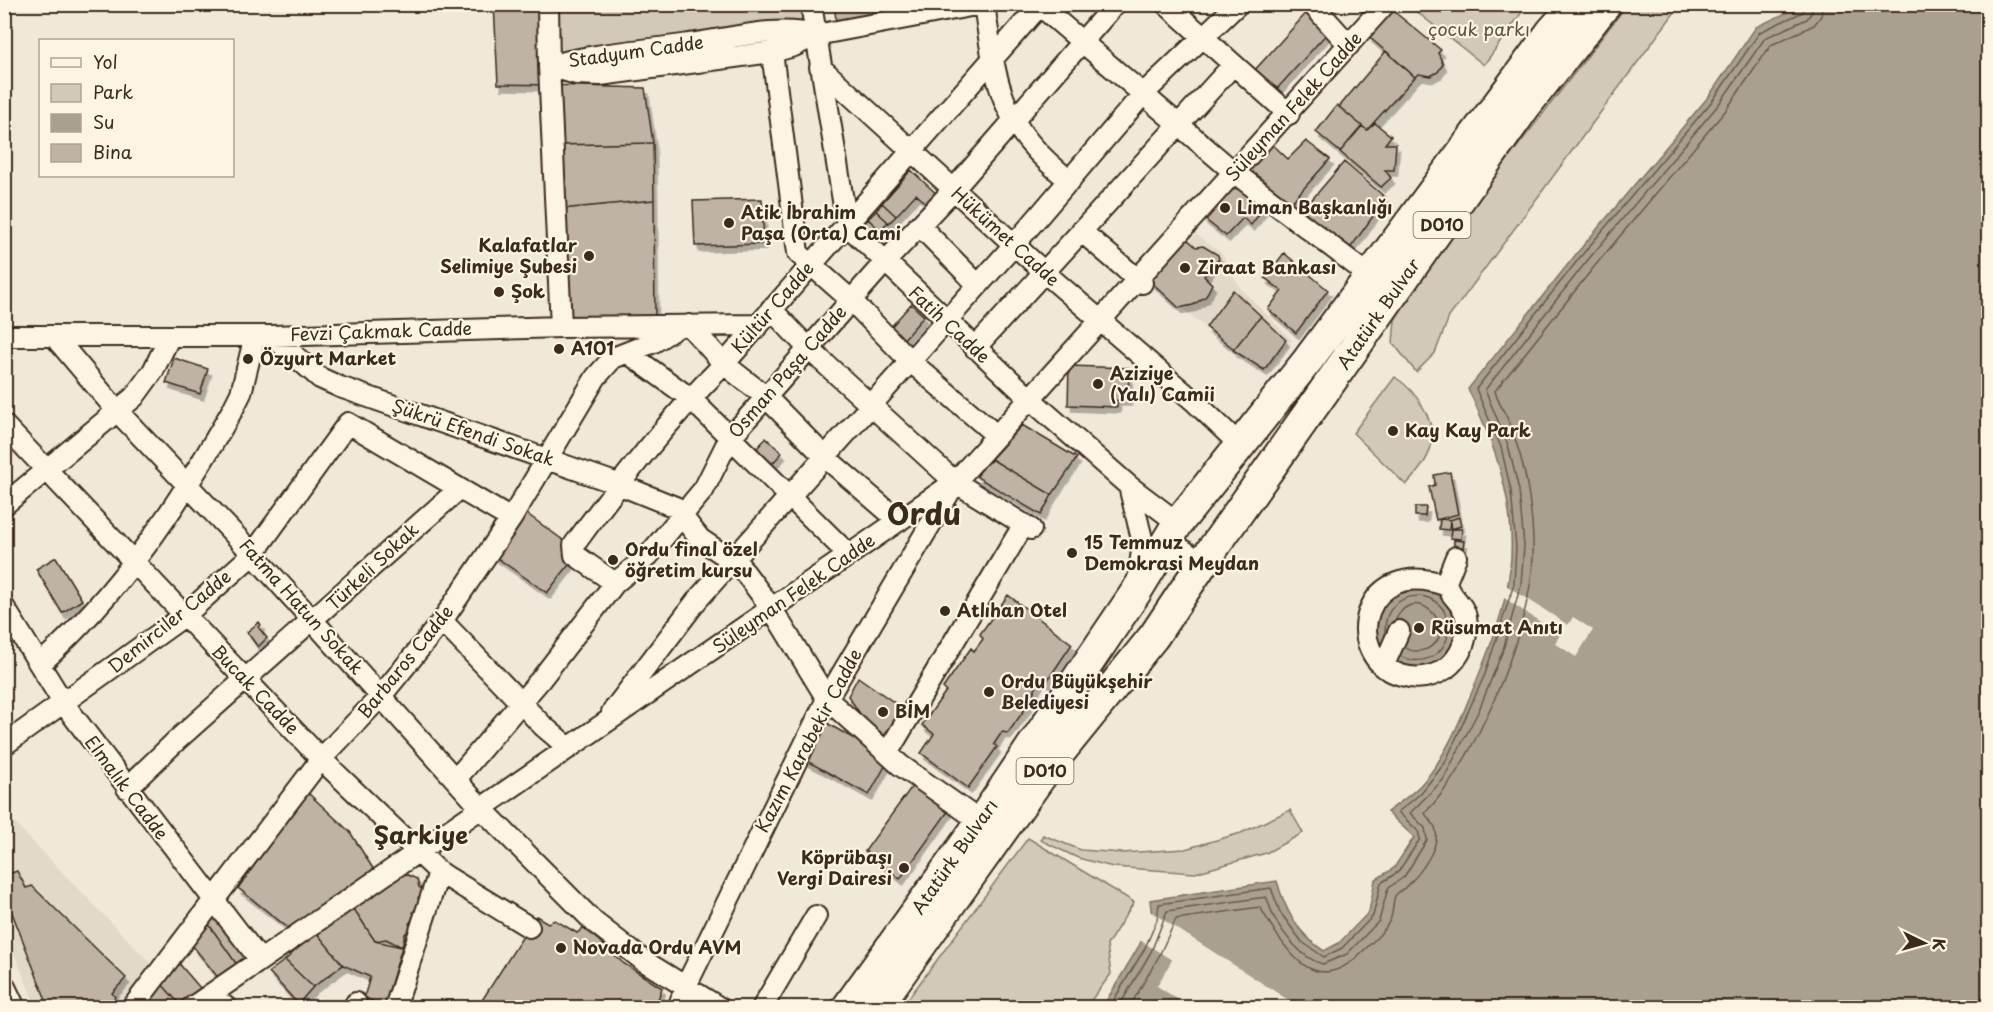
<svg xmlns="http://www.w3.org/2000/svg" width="1993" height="1012" font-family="'Playpen Sans',sans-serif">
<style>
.built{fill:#e1d9c9}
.green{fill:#d2c9ba;stroke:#867a6c;stroke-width:1.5}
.water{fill:#aaa091;stroke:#7e7163;stroke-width:1.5}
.pier{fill:#f0e9d9}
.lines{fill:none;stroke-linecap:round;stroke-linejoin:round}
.shore{stroke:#67594c;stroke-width:1.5}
.building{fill:#beb3a4;stroke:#3b2a1e;stroke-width:1.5;filter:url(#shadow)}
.minor-casing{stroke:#3b2a1e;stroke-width:24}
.highway-casing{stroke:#3b2a1e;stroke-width:34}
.minor{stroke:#fcf5e5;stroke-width:20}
.highway{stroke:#fcf5e5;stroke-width:30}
.poi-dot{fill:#3b2a1e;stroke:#fcf5e5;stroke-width:2}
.labels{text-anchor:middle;stroke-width:4.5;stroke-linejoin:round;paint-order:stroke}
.shield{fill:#fcf5e5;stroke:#75675a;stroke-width:1.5}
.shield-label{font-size:16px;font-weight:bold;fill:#3b2a1e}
.park-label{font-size:18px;fill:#615245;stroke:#fcf5e5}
.street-label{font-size:18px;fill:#3b2a1e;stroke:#fcf5e5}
.poi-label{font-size:18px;font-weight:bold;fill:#3b2a1e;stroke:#fcf5e5;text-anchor:start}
.district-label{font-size:24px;font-weight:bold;fill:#3b2a1e;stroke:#fcf5e5}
.town-label{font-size:30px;font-weight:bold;fill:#3b2a1e;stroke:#fcf5e5}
</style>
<defs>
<filter id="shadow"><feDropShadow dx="3.5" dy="6" stdDeviation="0" flood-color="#0004"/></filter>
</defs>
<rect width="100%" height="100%" fill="#f0e9d9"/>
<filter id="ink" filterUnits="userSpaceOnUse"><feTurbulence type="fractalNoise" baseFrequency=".0167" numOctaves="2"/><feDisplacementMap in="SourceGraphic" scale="12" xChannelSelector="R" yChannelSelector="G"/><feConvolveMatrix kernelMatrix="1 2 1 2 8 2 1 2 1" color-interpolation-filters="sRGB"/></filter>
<g filter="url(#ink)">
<!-- built -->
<path class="built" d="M1196,234L1222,254L1241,289L1292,340L1265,373L1153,286Z
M4,812L156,969L121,1007H36L5,931Z"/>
<!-- green -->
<path class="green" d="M811,4L813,14L792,26L549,66L548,5Z
M1408,5H1527L1484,65Z
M1627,5H1680L1449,317L1435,353L1416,372L1393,343L1395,320L1426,265Z
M1395,377C1416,391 1439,422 1430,450C1426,463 1415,475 1406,485L1353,433Z
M1290,810L1303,833L1266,853L1195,873L1113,867L1078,858L1040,840L1043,835L1081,850L1122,853L1185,849L1241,833Z
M1028,838L1134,902L1107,945L1111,974L1086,1007H902Z"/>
<!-- water -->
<path class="water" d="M1818,5H1988V1007L1102,1008L1139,946L1152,918L1150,900L1277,881C1285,910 1298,934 1324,951L1339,943L1369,912L1375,880L1394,868L1414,837L1387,812C1400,802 1415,793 1425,780C1447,754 1461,718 1474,687C1489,650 1506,609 1510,569C1517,506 1495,444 1468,389L1577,253L1709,96L1756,27L1801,6Z
M1395,587H1438L1463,624L1444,665L1400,671L1372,638L1375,609Z"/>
<!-- pier -->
<path class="pier" d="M1504,584L1568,625L1573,617L1593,630L1576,657L1555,643L1560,635L1501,596Z
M1148,910L1293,1003L1290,1007H1190L1157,986L1172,960L1138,939L1149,917Z"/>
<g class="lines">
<!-- shore -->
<path class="shore" d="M1395,621C1414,578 1464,631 1427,649C1419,652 1411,652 1404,647
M1385,634C1382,583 1452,585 1448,631C1448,640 1443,649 1435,655C1425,662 1411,662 1400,656
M1109,1008L1145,948L1157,920L1159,904L1271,888L1280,912L1302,942L1324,957L1342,948L1373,916L1381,883L1398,872L1420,839L1418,831L1398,812L1420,794L1445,763L1485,674L1514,584L1516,547L1511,491L1501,447L1476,389L1581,256L1713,100L1760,32L1803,12L1806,4
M1118,1008L1151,952L1167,911L1266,897C1269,902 1270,909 1273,915C1282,933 1303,960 1323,964L1347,954L1379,921L1388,888L1404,877L1427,840L1425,828L1410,813L1443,780L1479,710L1503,650L1521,584L1524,546L1519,490L1508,445L1485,390L1587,261L1719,104L1765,38L1807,19L1812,12L1813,4
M1129,1008L1159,956L1176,919L1260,907C1283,945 1312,1002 1361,953C1370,944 1383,934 1389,922C1394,914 1392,904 1395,896C1398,891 1406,888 1409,884C1421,872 1442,845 1435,827C1432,821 1427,818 1425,813C1474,764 1525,640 1532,571C1535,545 1532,516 1528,490C1524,466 1517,442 1508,420C1504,410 1497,401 1495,391L1594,267L1726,110L1771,45L1814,25L1821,16L1823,4"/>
</g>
<!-- building -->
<path class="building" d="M494,4H548L550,85L498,84Z
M834,4H891L892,11L836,20Z
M1310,9L1330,30L1275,91L1253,72Z
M1392,10L1441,50L1438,53L1443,64L1438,72L1430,76L1419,74L1415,77L1368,36Z
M1386,51L1415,77L1367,130L1339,107Z
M550,85L645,88L653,143L553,145Z
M1337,105L1362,126L1340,152L1316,132Z
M1375,123L1391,136L1385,144H1396L1394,170H1385L1391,178L1381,187L1340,152L1362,126L1367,130Z
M1306,141L1330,159L1289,205L1246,170L1270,142L1288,159Z
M653,143L654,200L561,209L558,145Z
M1344,162L1386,198L1349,250L1303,210Z
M911,170L941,198L932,209L916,194L896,216L882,203Z
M1241,188L1263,209L1251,225L1243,218L1226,236L1203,218L1228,191Z
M762,199L764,244L695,246L693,201Z
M654,200L655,326L561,327V209Z
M882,203L896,216L889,223L876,211Z
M876,211L888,222L880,230L868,219Z
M868,219L880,230L867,243L856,233Z
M1186,238L1196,247L1203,246L1218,255L1219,259L1204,276L1212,284L1206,296L1193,305L1179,308L1147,278Z
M1284,253L1328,290L1296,333L1268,309L1282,291L1265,278Z
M1233,290L1261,316L1234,349L1206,327Z
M911,304L924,316L903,340L890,328Z
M1261,316L1286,340L1264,370L1233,350Z
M174,358L208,369L200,394L166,383Z
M1069,366L1129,368L1128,400H1117V407L1068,405Z
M1022,425L1077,458L1052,495L991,459Z
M766,438L782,453L767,469L752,454Z
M991,459L1052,495L1041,515L977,477L985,462H990Z
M1450,472L1458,514L1436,520L1429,487L1435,485L1434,475Z
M1415,507H1426L1425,516H1415Z
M523,511L567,543L572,561L547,593L493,555Z
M1459,517L1461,526L1451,529L1450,520Z
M1440,519L1450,520L1449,530L1439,529Z
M1451,529H1462L1461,539L1450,538Z
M1454,540L1464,541L1463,548H1454Z
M56,557L82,600L62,613L36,569Z
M1008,595L1072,644L1047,681L1041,679L1033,693L1035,695L1008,733L1002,732L994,744L997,747L968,788L921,753L934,734L922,725L946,691L943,688L971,648L974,651L983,639L980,634Z
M259,622L261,625L258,627L267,638L258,647L247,632Z
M858,677L902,708L887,737L867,724L848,696Z
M825,722L889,759L869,795L805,760Z
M913,785L949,810L900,879L865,851Z
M307,792L350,832L379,878L297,935L238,888Z
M17,871L26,888L32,886L126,978L112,993L115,997L107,1008H49L4,892V876Z
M401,872L417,879L419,887L424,890L418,898L421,902L413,912L415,915L409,924L411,927L405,934L402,947L386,939L375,941L354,909L368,895L372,897L378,887L383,888L390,880L393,882Z
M354,909L375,941L402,947L384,1007L364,997L370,977L343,965L316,932Z
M220,911L260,960L242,972L208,923Z
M536,916L548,923L555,920L577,933L584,927L623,963L662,988L655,1008H477Z
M208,923L242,972L224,985L192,945Z
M316,932L343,965L313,987L285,960Z
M176,960L207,996L183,1008L160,982Z
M285,960L313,987L298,1004L269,972Z
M160,982L183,1008H150L144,1002Z"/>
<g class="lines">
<!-- minor casing -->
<g class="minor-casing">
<path id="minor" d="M548,4L549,66L561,327
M811,4L847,225L1029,398L1129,486L1178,523
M984,4C996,87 1001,127 1070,181
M1038,4L1235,173L1370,276
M1166,4L1289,114
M1312,4L1349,45
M772,52L798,253L851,300L910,361L996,435
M549,66C595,53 642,51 689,44C731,39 774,25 816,35L981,4
M549,66L576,74L600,75L772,52L794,46L816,35
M820,67L1044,272L1196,403L1240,445
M919,225L978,285
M1081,231L1142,283
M771,309L809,349L955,482L1031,529
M689,325L724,364L765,396L825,457L899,521
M4,336H272L561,327L757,325
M54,336L118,412L253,554L481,808L594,922L644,961L720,1008
M272,336L320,378L340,387L618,484L685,511V520L700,539L721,553L734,558L772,609L827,699L900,765L981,822
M975,348L1233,65
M628,353L690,398L849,555
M4,425L321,759L418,852L439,872L529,927
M1129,486L1143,543L1138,580
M4,505L134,397L153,371L170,336
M1180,548L1189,554
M615,583L575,555L574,545C620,482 668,420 724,364L1041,4
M1447,586C1363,553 1339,657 1401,675C1417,680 1431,678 1445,669C1461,658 1469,637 1466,617C1464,604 1448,595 1446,582L1456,557
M4,607L64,704L260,960
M442,621L543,726L569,748
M40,664C121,592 180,502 233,409L241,393L255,336
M1383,667L1399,631
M612,712L698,599L1014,245L1143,94L1238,4
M4,745L184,616L253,554L348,423L511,519
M888,752L1024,524
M456,779L541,679L615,583L648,556L704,489L729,439L884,263L953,190L1115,4
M127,788L177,740L459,489
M4,985L15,1008
M211,994L227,1008
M132,1008L321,759L381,696L442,621L511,519L596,377L613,358L654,342L679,326
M191,1008L955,482L1385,4
M353,1008L356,1003
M395,1008L439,872
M678,1008L686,986L827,699L952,488
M762,1008L816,916"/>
</g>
<!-- highway casing -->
<g class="highway-casing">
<path id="highway" d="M847,1008L981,822L1136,592L1178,523L1308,360L1552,31L1576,4
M876,1008L1044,772L1154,636L1202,564L1524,108L1606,4"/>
</g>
<!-- minor -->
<use href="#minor" class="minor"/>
<!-- highway -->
<use href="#highway" class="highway"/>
</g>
</g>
<!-- markers -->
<g class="poi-dot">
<circle cx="1225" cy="208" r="6"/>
<circle cx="729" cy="223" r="6"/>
<circle cx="589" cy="256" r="6"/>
<circle cx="1185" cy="268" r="6"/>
<circle cx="499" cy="292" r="6"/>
<circle cx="559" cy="349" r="6"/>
<circle cx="248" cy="359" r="6"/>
<circle cx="1098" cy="384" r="6"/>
<circle cx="1393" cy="431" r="6"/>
<circle cx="1072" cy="553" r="6"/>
<circle cx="613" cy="560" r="6"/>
<circle cx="945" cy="611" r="6"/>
<circle cx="1419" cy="628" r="6"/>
<circle cx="989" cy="692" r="6"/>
<circle cx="883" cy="712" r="6"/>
<circle cx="904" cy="868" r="6"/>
<circle cx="561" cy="948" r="6"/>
</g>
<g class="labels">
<!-- shield labels -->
<g class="shield">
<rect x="1413.5" y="212" width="57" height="26" rx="4.5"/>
<rect x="1016.5" y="758" width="57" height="26" rx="4.5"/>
</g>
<g class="shield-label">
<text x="1442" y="231">D010</text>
<text x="1045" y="777">D010</text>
</g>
<!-- park labels -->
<g class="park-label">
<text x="1479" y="36">çocuk parkı</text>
</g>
<!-- street labels -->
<g class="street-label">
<text transform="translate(636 52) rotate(-8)" y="6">Stadyum Cadde</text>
<text transform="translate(1294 107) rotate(-48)" y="6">Süleyman Felek Cadde</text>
<text transform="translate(1005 237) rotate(42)" y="6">Hükümet Cadde</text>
<text transform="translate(773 308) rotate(-49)" y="6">Kültür Cadde</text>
<text transform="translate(1379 314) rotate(-55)" y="6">Atatürk Bulvar</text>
<text transform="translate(949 325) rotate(43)" y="6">Fatih Cadde</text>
<text transform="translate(381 332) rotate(-2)" y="6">Fevzi Çakmak Cadde</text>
<text transform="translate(788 372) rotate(-49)" y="6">Osman Paşa Cadde</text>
<text transform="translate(473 433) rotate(19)" y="6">Şükrü Efendi Sokak</text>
<text transform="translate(373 567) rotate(-43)" y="6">Türkeli Sokak</text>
<text transform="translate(794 594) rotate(-35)" y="6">Süleyman Felek Cadde</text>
<text transform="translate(301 607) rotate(48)" y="6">Fatma Hatun Sokak</text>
<text transform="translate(170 622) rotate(-39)" y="6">Demirciler Cadde</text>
<text transform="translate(406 662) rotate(-51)" y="6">Barbaros Cadde</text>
<text transform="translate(255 690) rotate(46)" y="6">Bucak Cadde</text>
<text transform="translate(809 741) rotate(-62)" y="6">Kazım Karabekir Cadde</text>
<text transform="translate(126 788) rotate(53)" y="6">Elmalık Cadde</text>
<text transform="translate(955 857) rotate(-55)" y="6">Atatürk Bulvarı</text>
</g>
<!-- poi labels -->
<g class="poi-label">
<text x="1237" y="214">Liman Başkanlığı</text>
<text x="741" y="219">Atik İbrahim<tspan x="741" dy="21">Paşa (Orta) Cami</tspan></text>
<text x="577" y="252" text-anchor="end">Kalafatlar<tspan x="577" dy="21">Selimiye Şubesi</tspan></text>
<text x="1197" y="274">Ziraat Bankası</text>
<text x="511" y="298">Şok</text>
<text x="571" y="355">A101</text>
<text x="260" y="365">Özyurt Market</text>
<text x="1110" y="380">Aziziye<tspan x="1110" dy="21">(Yalı) Camii</tspan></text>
<text x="1405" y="437">Kay Kay Park</text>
<text x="1084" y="549">15 Temmuz<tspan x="1084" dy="21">Demokrasi Meydan</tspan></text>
<text x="625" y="556">Ordu final özel<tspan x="625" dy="21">öğretim kursu</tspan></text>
<text x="957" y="617">Atlıhan Otel</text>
<text x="1431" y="634">Rüsumat Anıtı</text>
<text x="1001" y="688">Ordu Büyükşehir<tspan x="1001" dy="21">Belediyesi</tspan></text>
<text x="895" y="718">BİM</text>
<text x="892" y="864" text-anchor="end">Köprübaşı<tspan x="892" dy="21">Vergi Dairesi</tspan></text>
<text x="573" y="954">Novada Ordu AVM</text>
</g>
<!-- district labels -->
<g class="district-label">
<text x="421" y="844">Şarkiye</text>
</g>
<!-- town labels -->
<g class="town-label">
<text x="924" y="525">Ordu</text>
</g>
</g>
<!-- margin -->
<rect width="1993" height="1012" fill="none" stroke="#fcf5e5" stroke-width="24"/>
<rect x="12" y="12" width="1969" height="988" fill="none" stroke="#3b2a1e" stroke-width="2" filter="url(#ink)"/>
<!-- legend -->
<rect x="39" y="39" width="195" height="138" fill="#fcf5e5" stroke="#afa495" stroke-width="1.5"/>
<rect x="51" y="58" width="30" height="9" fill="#fcf5e5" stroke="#afa495" stroke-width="1.5"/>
<text x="93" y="69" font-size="18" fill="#3b2a1e">Yol</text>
<rect x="51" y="84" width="30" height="18" fill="#d2c9ba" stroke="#afa495" stroke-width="1.5"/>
<text x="93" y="99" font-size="18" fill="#3b2a1e">Park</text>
<rect x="51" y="114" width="30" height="18" fill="#aaa091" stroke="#afa495" stroke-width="1.5"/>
<text x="93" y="129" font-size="18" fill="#3b2a1e">Su</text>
<rect x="51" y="144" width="30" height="18" fill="#beb3a4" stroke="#afa495" stroke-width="1.5"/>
<text x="93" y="159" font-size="18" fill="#3b2a1e">Bina</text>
<!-- north arrow -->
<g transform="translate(1924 943) rotate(95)" stroke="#fcf5e5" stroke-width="4.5" paint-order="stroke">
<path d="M0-4.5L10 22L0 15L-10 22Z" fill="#3b2a1e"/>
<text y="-9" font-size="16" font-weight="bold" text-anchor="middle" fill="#3b2a1e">K</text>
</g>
</svg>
